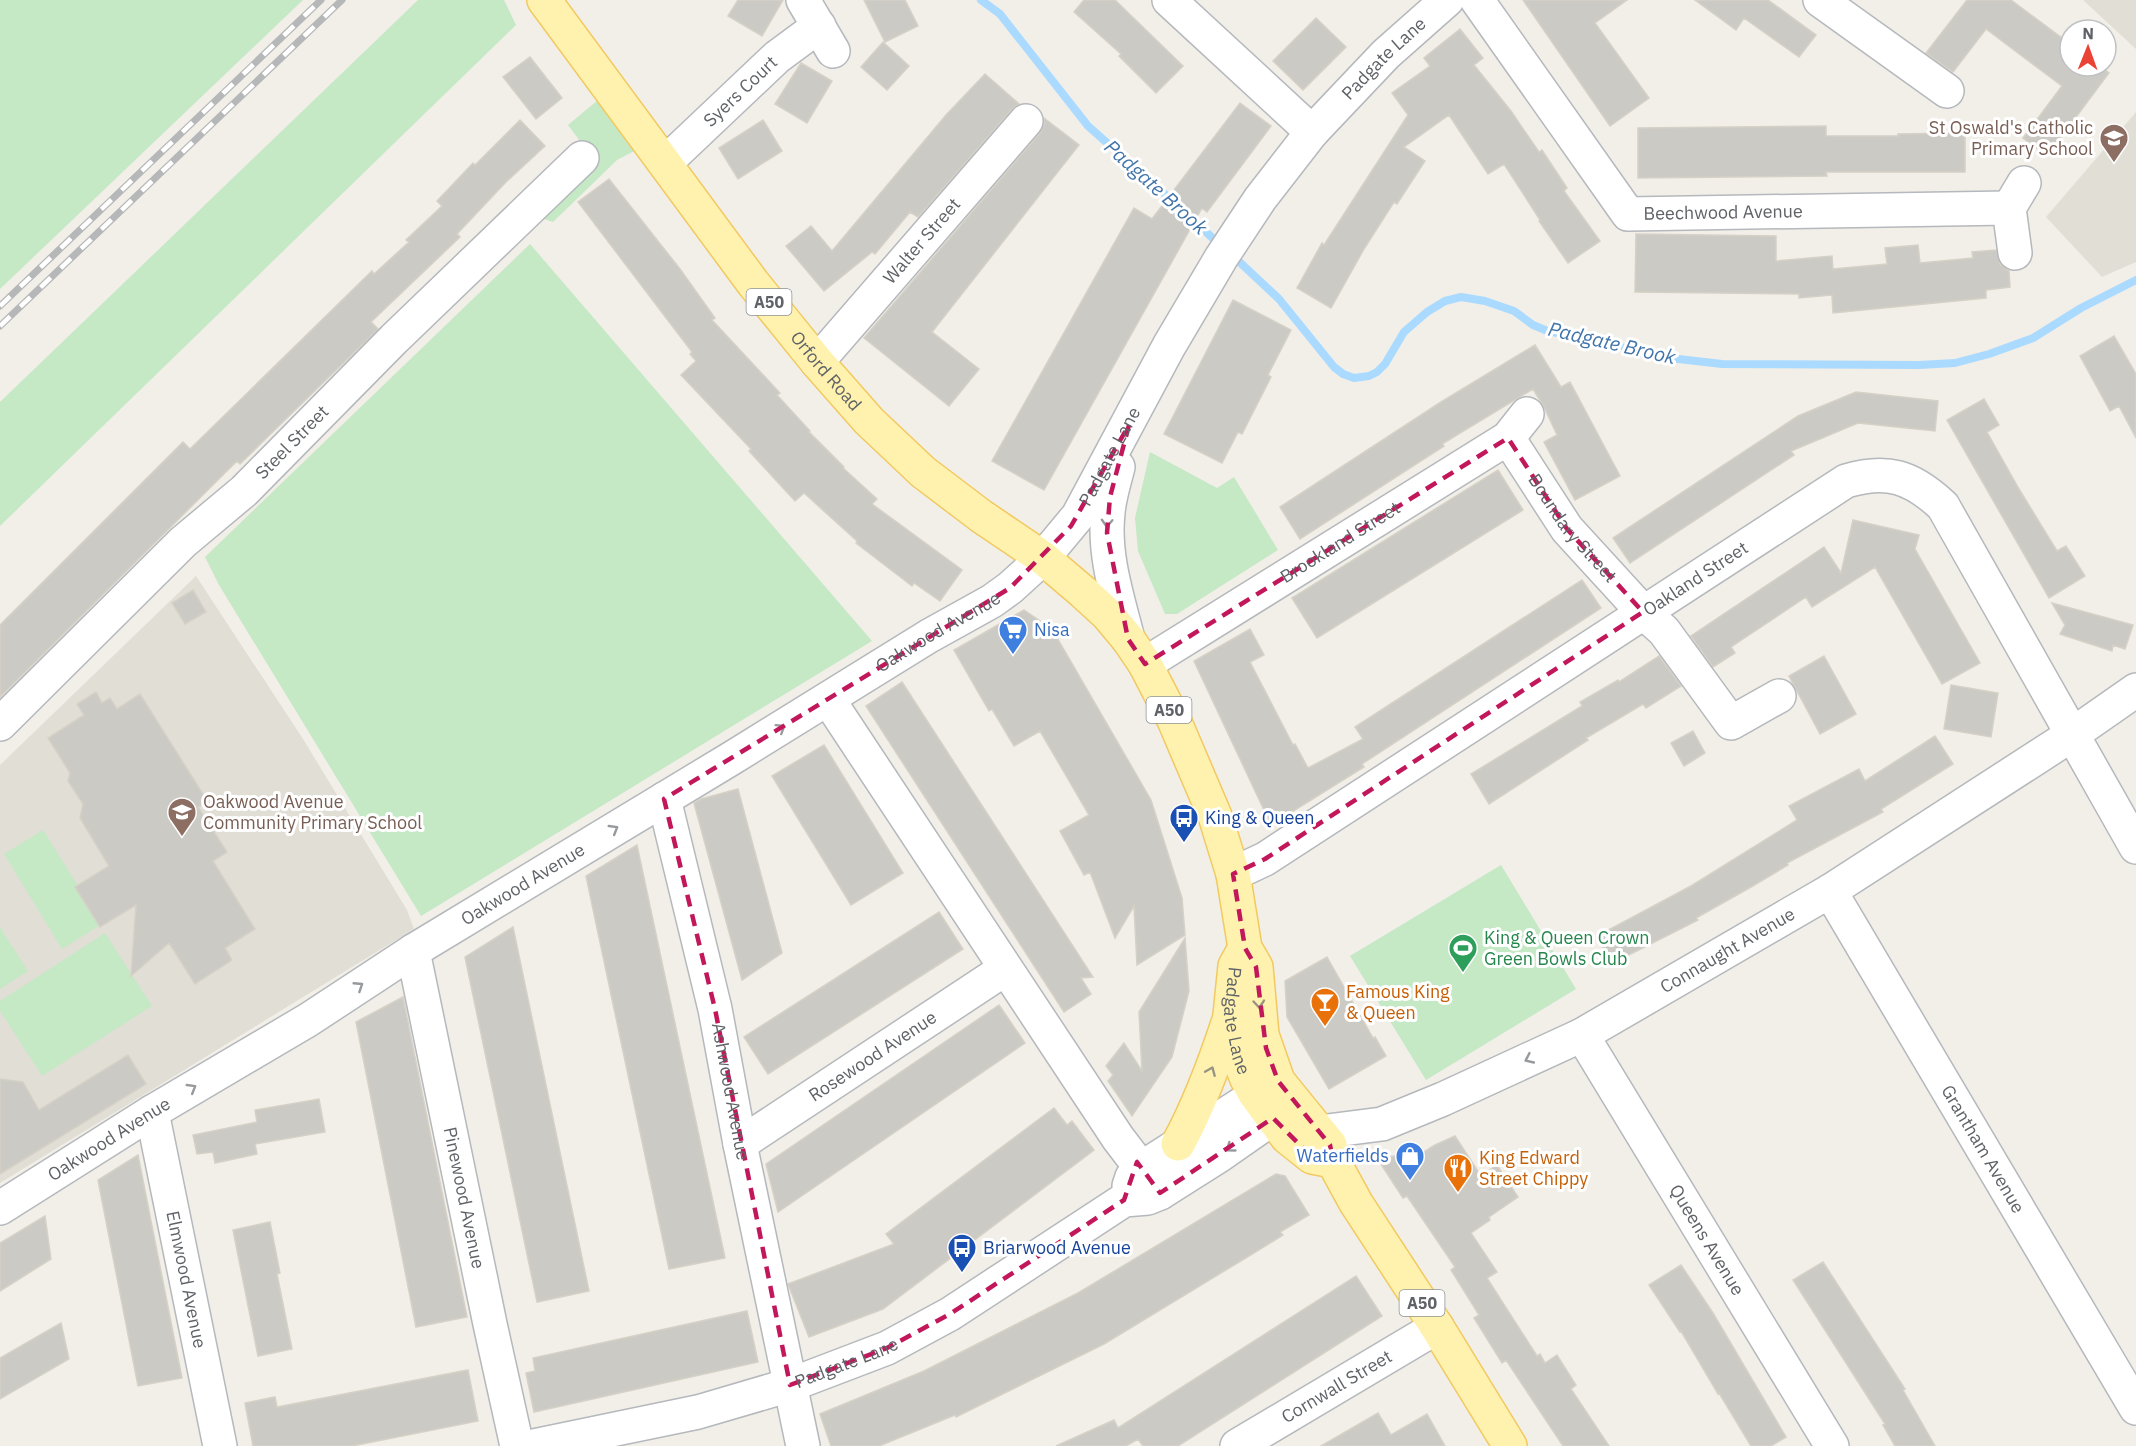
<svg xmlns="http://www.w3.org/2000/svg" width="2136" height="1446" font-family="'IBM Plex Sans',sans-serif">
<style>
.education{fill:#e1ded6}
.green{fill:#c5e8c5}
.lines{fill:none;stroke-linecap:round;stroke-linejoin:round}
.stream{stroke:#aadaff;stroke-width:8}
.building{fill:#cccac5;stroke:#d6d1c6;stroke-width:1.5}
.minor-casing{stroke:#b5b8bc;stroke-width:36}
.major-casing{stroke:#f2c960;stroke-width:36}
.minor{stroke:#fff;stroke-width:33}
.major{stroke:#fff2af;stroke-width:33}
.rail-casing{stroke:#b6b7b8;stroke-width:7}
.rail{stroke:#fff;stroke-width:4.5;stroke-dasharray:14;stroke-linecap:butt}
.oneway{stroke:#979a9d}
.oneway2{stroke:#979581}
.marked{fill:none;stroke:#c2185b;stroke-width:4.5;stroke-dasharray:12 8;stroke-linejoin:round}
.labels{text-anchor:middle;stroke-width:6;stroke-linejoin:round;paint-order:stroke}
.shield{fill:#fff;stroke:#8f9295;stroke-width:1.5}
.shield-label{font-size:16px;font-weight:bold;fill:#5f6368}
.street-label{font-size:18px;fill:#5f6368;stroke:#fff}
.education-label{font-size:18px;fill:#785e54;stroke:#fff;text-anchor:end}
.shop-label{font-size:18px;fill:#366cbe;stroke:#fff;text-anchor:start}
.transit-label{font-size:18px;fill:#164399;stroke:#fff;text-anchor:start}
.leisure-label{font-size:18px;fill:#27864d;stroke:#fff;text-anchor:start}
.food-label{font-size:18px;fill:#c56008;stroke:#fff;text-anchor:start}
.water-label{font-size:20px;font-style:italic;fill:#4174aa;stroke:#fff}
</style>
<rect width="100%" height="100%" fill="#f1efe8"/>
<!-- education -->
<path class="education" d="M2083,0H2136V49Z
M2136,112V262L2102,277L2046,217Z
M196,576L303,739L407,910L414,929L0,1183V765Z"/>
<!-- green -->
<path class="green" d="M0,0H303L0,289Z
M418,0H504L516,25L0,526V402Z
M598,100L636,150L617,160L553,222L535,216L592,157L568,125Z
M530,244L872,641L421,916L219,585L205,557Z
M1150,452L1217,488L1234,477L1278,550L1177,614H1165L1138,551L1135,518Z
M43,830L102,924L62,949L4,854Z
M1501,865L1576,989L1426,1080L1350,956Z
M0,927L28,971L0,989Z
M105,933L152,1006L42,1076L0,1011V1001Z"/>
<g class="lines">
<!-- stream -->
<path class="stream" d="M981,0L1000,14L1088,126L1177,205
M1187,214L1221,246
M1231,254L1279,299L1334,367L1343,374L1354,378L1369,376L1377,372L1385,364L1404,332L1427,312L1445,301L1461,297L1485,301L1514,311L1533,325L1550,332L1580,335L1652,356L1722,364L1919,365L1955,363L1989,354L2033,338L2081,308L2136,280"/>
</g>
<!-- building -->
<path class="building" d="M738,0H783L762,36L728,16Z
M864,0H905L918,26L885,42Z
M1084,0H1115L1183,66L1156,93L1119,56L1121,54L1074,12Z
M1523,0H1627L1595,23L1649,98L1610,126Z
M1695,0H1768L1816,35L1799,57L1744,18L1736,30Z
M1967,0H2011L2070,44V66H2100L2109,73L2047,156L2023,138L2062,86L1986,29L1953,72L1926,53Z
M1316,18L1346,47L1303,90L1273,61Z
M1460,29L1483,58L1474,65L1511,111L1539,152L1542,150L1567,188L1564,191L1600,241L1568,263L1539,221L1540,220L1504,164L1488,174L1449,115L1404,147L1425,161L1397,204L1394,202L1364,249L1331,308L1297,288L1322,243L1324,245L1408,115L1392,93L1430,66L1424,58Z
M883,42L909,66L887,90L861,67Z
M530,57L562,98L536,119L503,77Z
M801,63L832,81L807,123L775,104Z
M985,74L1019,104L1012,109L918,217L910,212L875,254L872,252L824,291L786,246L811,226L832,251L946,115Z
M1240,103L1271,126L1207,212L1202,208L1044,490L992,461L1134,208L1152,219Z
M1044,118L1079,145L932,332L979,369L949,406L864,338L1040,133L1044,125Z
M520,120L545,146L506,182L457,234L460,237L371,322L378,329L240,464L237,461L0,697V625L183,442L190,449L372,271L374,274L409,242L406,240L442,206L437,201L473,163L475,165Z
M763,120L782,151L738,179L719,148Z
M1826,126V136H1898V134L1965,133V172H1826L1827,176L1638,178V128Z
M609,179L680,269L715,318L712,320L780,393L777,395L810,431L809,432L844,467L843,468L877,499L872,504L962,570L940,601L914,583L912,586L856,543L857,541L804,493L795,501L749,451L751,449L681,375L696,361L690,354L692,352L578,202Z
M1636,234L1776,236V261L1832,256L1833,269L1887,264L1885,248L1918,245L1920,263L1973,258L1972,252L1996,250L2000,264L2009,271L2010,287L1986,290V298L1833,313L1832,295L1799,298V294L1635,292Z
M1233,300L1291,330L1268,375L1271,377L1242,434L1238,432L1222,463L1164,434Z
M2114,336L2136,374V438L2119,406L2110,411L2080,356Z
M1535,345L1561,387L1570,382L1620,476L1575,500L1544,442L1557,435L1544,407L1533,389L1442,444L1444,446L1300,539L1280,507L1441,402Z
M1856,392L1938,401L1935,431L1858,423L1791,451L1794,455L1630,563L1613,538L1798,416Z
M1984,399L1999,425L1987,432L2019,489L2057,551L2066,546L2085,576L2049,598L1947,420Z
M1498,470L1523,510L1317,638L1292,598Z
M1853,520L1919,535L1915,549L1980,663L1942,684L1875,567L1812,607L1806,597L1731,647L1735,653L1713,667L1691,636L1824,547L1841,573Z
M1582,580L1601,608L1362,764L1364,767L1271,825L1194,661L1250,629L1264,655L1250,662L1293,745L1295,744L1308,768L1363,739L1355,727Z
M193,590L206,612L185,624L172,603Z
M2052,603L2133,625L2125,649L2113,645L2112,651L2060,634L2065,625Z
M1024,610L1052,629L1151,800L1182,898L1185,935L1137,965L1134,906L1115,938L1090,872L1084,875L1060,831L1089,815L1040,731L1014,746L992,709L989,711L954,650Z
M1659,656L1681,686L1646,708L1643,704L1586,738L1588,740L1489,804L1471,774L1582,706L1580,702L1618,680L1619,682Z
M1824,656L1856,714L1820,734L1789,676Z
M902,682L1093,977L1081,978L1091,994L1064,1012L866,706Z
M1951,685L1998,693L1991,737L1944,729Z
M96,692L102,703L110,698L117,709L140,694L208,802L198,807L227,852L213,861L255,929L225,948L232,960L195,984L169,943L131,976L136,905L100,927L75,887L109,866L80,818L83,804L68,781L70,773L48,738L84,715L77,704Z
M1693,731L1705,753L1684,766L1671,743Z
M1935,736L1953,764L1881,809L1883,812L1787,863L1788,865L1751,887L1696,918L1698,920L1611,964L1597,936L1691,886L1797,820L1789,806L1859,769L1865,781Z
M824,745L903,873L851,905L772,776Z
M738,789L782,953L742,980L694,803L701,799Z
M637,845L725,1258L669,1269L586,876Z
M939,912L963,949L768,1074L744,1037Z
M513,927L589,1291L537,1302L465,957Z
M1185,938L1189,991L1172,1057L1132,1116L1108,1081L1113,1075L1106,1066L1124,1043L1142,1071L1139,1012Z
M1327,957L1373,1038L1375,1037L1386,1056L1329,1089L1287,1017L1285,981Z
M403,997L467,1317L416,1327L356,1022Z
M999,1005L1025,1043L778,1212L766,1164Z
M128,1055L146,1084L0,1174V1079L23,1082L39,1110Z
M319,1099L325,1132L255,1144L257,1154L215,1163L213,1152L197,1154L193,1135L257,1122L255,1110Z
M1054,1108L1067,1125L1072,1121L1094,1150L883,1309L809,1337L788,1284L894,1244L886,1234Z
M1455,1136L1481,1176L1497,1165L1518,1197L1489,1217L1490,1220L1471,1233L1497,1272L1487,1278L1537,1356L1540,1354L1545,1363L1557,1355L1576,1385L1571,1389L1609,1446H1563L1506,1360L1502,1363L1474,1318L1479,1315L1451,1270L1455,1267L1407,1196L1403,1198L1377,1158L1404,1155L1408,1162L1435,1145Z
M138,1155L182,1378L138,1386L98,1180Z
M1276,1174L1285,1176L1309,1215L1280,1232L1283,1235L1244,1259L1104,1344L956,1417L955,1415L879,1446H831L820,1414L924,1371L1078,1293Z
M45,1216L51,1259L0,1291V1243Z
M270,1222L280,1273L277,1274L292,1349L258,1356L233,1230Z
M1823,1262L1905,1389L1903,1390L1935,1446H1895L1883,1425L1885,1424L1793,1280Z
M1681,1265L1713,1313L1786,1437L1771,1446H1751L1719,1393L1718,1394L1681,1331L1680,1332L1649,1285Z
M1356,1276L1382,1316L1178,1446H1143L1138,1439L1126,1446H1056L1114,1420L1118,1428Z
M747,1311L758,1362L534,1412L526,1373L535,1371L533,1358Z
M61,1323L69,1359L0,1399V1358Z
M468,1370L478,1421L352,1446H253L245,1403L275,1397L277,1407Z
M1378,1413L1391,1435L1427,1414L1445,1446H1321Z"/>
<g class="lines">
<!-- minor casing -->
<g class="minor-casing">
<g id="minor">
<path d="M803,0L833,51"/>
<path d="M1169,0L1312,132"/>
<path id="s1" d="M1477,0L1628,214L2009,208"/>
<path d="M1820,0L1947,91"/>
<path id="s2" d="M665,163L777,57L819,26"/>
<path d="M2015,253L2009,208L2024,183"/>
<path id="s3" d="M817,362L1026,121"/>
<path id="s4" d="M1508,438L1567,529L1643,612L1664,631L1731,723L1779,696"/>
<path d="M1118,467C1114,483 1109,498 1108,513C1103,555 1118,599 1128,639"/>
<path id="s5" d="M1145,664L1508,438L1527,414"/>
<path d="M828,699L1118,1138L1160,1193"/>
<path id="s6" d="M0,724L183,542L244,491L394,339L582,158"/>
<path id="s7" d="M664,799L715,1009L740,1144L803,1446"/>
<path id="s8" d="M1233,874L1265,859L1846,481C1887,469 1911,476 1943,506L2136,847"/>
<path id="s9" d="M1830,891L2136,1408"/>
<path id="s10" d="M413,951L490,1324L517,1446"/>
<path id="s11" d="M1582,1035L1832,1446"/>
<path id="s12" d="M152,1112L220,1446"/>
<path id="s13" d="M1296,1135L1382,1124L1443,1099L1582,1035L1830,891L2073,734L2136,690"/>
<path id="s14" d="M740,1144L1005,969"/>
<path d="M1129,1186L1132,1177L1142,1168L1278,1081"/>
<path id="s15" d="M0,1208L152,1112L308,1020L413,951L732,758L929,636L992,601L1010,588L1043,558L1078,516L1169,346L1221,258L1260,199L1312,132L1386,54L1447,0"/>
<path id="s16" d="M534,1446L698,1412L790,1385L887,1348L950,1314L1124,1200L1148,1198L1160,1193L1220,1155L1273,1118L1293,1100"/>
<path id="s17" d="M1237,1446L1437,1327"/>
</g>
</g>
<!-- major casing -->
<g class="major-casing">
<g id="major">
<path id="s18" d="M544,0L753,283L817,362L869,421L923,472L981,516L1043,558L1083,592L1107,614L1128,639L1145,664L1174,720L1215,816L1233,874L1245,948L1256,967L1262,1035L1278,1081L1330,1145L1333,1161L1356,1203L1437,1327L1510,1446"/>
<path id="s19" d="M1245,948L1235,966L1230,1015L1239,1059L1247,1079L1255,1094L1287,1137L1312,1157L1333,1161"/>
<path d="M1178,1144C1200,1104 1216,1060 1230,1017"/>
</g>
</g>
<!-- minor -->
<use href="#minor" class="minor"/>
<!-- major -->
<use href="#major" class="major"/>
<!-- rail casing -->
<g class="rail-casing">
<path id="rail" d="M0,306L321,0
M0,326L342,0"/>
</g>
<!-- rail -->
<use href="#rail" class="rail"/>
</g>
<!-- one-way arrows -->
<defs><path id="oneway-chevron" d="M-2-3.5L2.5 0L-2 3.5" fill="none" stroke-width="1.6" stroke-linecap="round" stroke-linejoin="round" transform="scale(1.5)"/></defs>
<g class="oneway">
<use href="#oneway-chevron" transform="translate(1107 523) rotate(92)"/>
<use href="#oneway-chevron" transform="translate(781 728) rotate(-32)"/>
<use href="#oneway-chevron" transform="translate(614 829) rotate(-31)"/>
<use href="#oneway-chevron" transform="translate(359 986) rotate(-33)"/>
<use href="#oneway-chevron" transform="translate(1529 1059) rotate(155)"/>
<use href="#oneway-chevron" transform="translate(192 1088) rotate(-31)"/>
<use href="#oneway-chevron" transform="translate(1230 1148) rotate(144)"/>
</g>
<g class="oneway2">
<use href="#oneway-chevron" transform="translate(1259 1004) rotate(85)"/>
<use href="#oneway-chevron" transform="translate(1211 1071) rotate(-67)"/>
</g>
<!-- marked area -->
<path class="marked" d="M1129,425L1110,497L1107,533L1128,639L1145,664L1508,438L1567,529L1643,612L1265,859L1233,874L1245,948L1256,967L1266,1048L1278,1081L1330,1145L1333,1161L1312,1157L1273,1118L1160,1193L1137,1162L1124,1200L950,1314L887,1348L790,1385L715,1009L664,799L1010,588L1071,526Z"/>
<!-- icons -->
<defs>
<g id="school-pin" transform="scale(1.5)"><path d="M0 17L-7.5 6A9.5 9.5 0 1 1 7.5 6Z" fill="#8d6e63" stroke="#fff"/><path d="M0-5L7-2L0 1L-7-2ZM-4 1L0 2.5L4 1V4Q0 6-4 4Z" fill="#fff"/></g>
<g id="supermarket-pin" transform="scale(1.5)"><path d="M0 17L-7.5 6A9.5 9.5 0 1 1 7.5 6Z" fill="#3f7fe0" stroke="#fff"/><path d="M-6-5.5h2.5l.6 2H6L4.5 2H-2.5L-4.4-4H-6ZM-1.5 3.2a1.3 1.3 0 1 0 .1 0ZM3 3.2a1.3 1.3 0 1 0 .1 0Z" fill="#fff"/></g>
<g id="bus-pin" transform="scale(1.5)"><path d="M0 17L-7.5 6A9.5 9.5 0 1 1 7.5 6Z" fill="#1a4fb4" stroke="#fff"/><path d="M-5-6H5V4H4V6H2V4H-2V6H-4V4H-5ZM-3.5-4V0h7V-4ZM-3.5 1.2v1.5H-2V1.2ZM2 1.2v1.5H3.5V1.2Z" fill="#fff"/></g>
<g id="stadium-pin" transform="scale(1.5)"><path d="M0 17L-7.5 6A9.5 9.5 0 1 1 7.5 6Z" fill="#2e9e5b" stroke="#fff"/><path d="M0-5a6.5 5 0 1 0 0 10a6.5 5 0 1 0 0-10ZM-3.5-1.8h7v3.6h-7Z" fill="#fff"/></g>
<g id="bar-pin" transform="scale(1.5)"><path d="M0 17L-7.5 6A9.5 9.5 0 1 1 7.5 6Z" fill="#e8710a" stroke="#fff"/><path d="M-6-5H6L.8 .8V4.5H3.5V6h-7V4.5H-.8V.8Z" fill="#fff"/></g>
<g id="shop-pin" transform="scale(1.5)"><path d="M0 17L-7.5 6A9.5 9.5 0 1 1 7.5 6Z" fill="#3f7fe0" stroke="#fff"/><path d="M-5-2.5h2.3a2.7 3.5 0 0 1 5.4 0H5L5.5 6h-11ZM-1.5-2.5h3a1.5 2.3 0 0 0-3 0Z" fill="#fff"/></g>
<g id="restaurant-pin" transform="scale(1.5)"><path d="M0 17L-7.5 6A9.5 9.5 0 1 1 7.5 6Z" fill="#e8710a" stroke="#fff"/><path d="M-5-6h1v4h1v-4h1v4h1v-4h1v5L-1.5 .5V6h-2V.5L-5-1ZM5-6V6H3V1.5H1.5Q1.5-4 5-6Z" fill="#fff"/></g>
</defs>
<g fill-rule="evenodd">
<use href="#school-pin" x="2114" y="138"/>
<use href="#supermarket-pin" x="1013" y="630"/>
<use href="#school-pin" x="182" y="812"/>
<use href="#bus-pin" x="1184" y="818"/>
<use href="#stadium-pin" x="1463" y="948"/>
<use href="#bar-pin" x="1325" y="1002"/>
<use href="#shop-pin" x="1410" y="1156"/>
<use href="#restaurant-pin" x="1458" y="1168"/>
<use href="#bus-pin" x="962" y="1248"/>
</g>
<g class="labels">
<!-- shield labels -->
<g class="shield">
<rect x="746.5" y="289" width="45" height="26" rx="4.5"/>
<rect x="1146.5" y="697" width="45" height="26" rx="4.5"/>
<rect x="1399.5" y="1290" width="45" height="26" rx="4.5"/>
</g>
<g class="shield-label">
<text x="769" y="308">A50</text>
<text x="1169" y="716">A50</text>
<text x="1422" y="1309">A50</text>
</g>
<!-- street labels -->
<g class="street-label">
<text dy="6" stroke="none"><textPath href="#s15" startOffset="1838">Padgate Lane</textPath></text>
<text dy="6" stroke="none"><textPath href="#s2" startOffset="104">Syers Court</textPath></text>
<text dy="6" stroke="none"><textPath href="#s1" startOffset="357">Beechwood Avenue</textPath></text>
<text dy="6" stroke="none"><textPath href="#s3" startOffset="160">Walter Street</textPath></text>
<text dy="6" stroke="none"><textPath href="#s18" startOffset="466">Orford Road</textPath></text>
<text dy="6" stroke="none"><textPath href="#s6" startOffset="406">Steel Street</textPath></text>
<text dy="6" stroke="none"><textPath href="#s15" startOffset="1352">Padgate Lane</textPath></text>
<text dy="6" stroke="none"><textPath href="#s4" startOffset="111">Boundary Street</textPath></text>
<text dy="6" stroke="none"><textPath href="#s5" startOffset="230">Brookland Street</textPath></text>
<text dy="6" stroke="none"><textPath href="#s8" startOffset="549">Oakland Street</textPath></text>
<text dy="6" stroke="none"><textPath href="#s15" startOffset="1101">Oakwood Avenue</textPath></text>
<text dy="6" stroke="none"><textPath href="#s15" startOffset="615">Oakwood Avenue</textPath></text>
<text dy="6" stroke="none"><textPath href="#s13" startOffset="474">Connaught Avenue</textPath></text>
<text dy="6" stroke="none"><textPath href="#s19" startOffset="76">Padgate Lane</textPath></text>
<text dy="6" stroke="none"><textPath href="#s14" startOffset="159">Rosewood Avenue</textPath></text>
<text dy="6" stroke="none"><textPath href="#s7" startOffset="300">Ashwood Avenue</textPath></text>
<text dy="6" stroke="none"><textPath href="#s15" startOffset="129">Oakwood Avenue</textPath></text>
<text dy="6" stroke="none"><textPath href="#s9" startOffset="300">Grantham Avenue</textPath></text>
<text dy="6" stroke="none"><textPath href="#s10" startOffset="252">Pinewood Avenue</textPath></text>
<text dy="6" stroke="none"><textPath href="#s11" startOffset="240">Queens Avenue</textPath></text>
<text dy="6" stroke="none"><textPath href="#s12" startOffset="171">Elmwood Avenue</textPath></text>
<text dy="6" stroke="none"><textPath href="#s16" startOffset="324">Padgate Lane</textPath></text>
<text dy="6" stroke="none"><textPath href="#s17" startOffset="116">Cornwall Street</textPath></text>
</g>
<!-- education labels -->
<g class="education-label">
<text x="2093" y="134">St Oswald's Catholic<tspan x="2093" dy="21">Primary School</tspan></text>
<text x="203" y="808" text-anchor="start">Oakwood Avenue<tspan x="203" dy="21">Community Primary School</tspan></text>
</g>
<!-- shop labels -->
<g class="shop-label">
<text x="1034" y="636">Nisa</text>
<text x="1389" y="1162" text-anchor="end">Waterfields</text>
</g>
<!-- transit labels -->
<g class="transit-label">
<text x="1205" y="824">King &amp; Queen</text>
<text x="983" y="1254">Briarwood Avenue</text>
</g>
<!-- leisure labels -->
<g class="leisure-label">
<text x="1484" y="944">King &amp; Queen Crown<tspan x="1484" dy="21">Green Bowls Club</tspan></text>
</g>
<!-- food labels -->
<g class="food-label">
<text x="1346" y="998">Famous King<tspan x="1346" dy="21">&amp; Queen</tspan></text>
<text x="1479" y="1164">King Edward<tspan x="1479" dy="21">Street Chippy</tspan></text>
</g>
<!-- water labels -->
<g class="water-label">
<text transform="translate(1156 187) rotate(42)" y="7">Padgate Brook</text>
<text transform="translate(1612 343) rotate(13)" y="7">Padgate Brook</text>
</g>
</g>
<!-- north arrow -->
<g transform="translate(2088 48) rotate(1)"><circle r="28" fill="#ffffff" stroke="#bfc1c3" stroke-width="1.5"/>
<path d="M0-4.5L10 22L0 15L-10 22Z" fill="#ea4335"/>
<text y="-9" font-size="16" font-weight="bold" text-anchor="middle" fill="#5f6368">N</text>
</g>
</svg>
